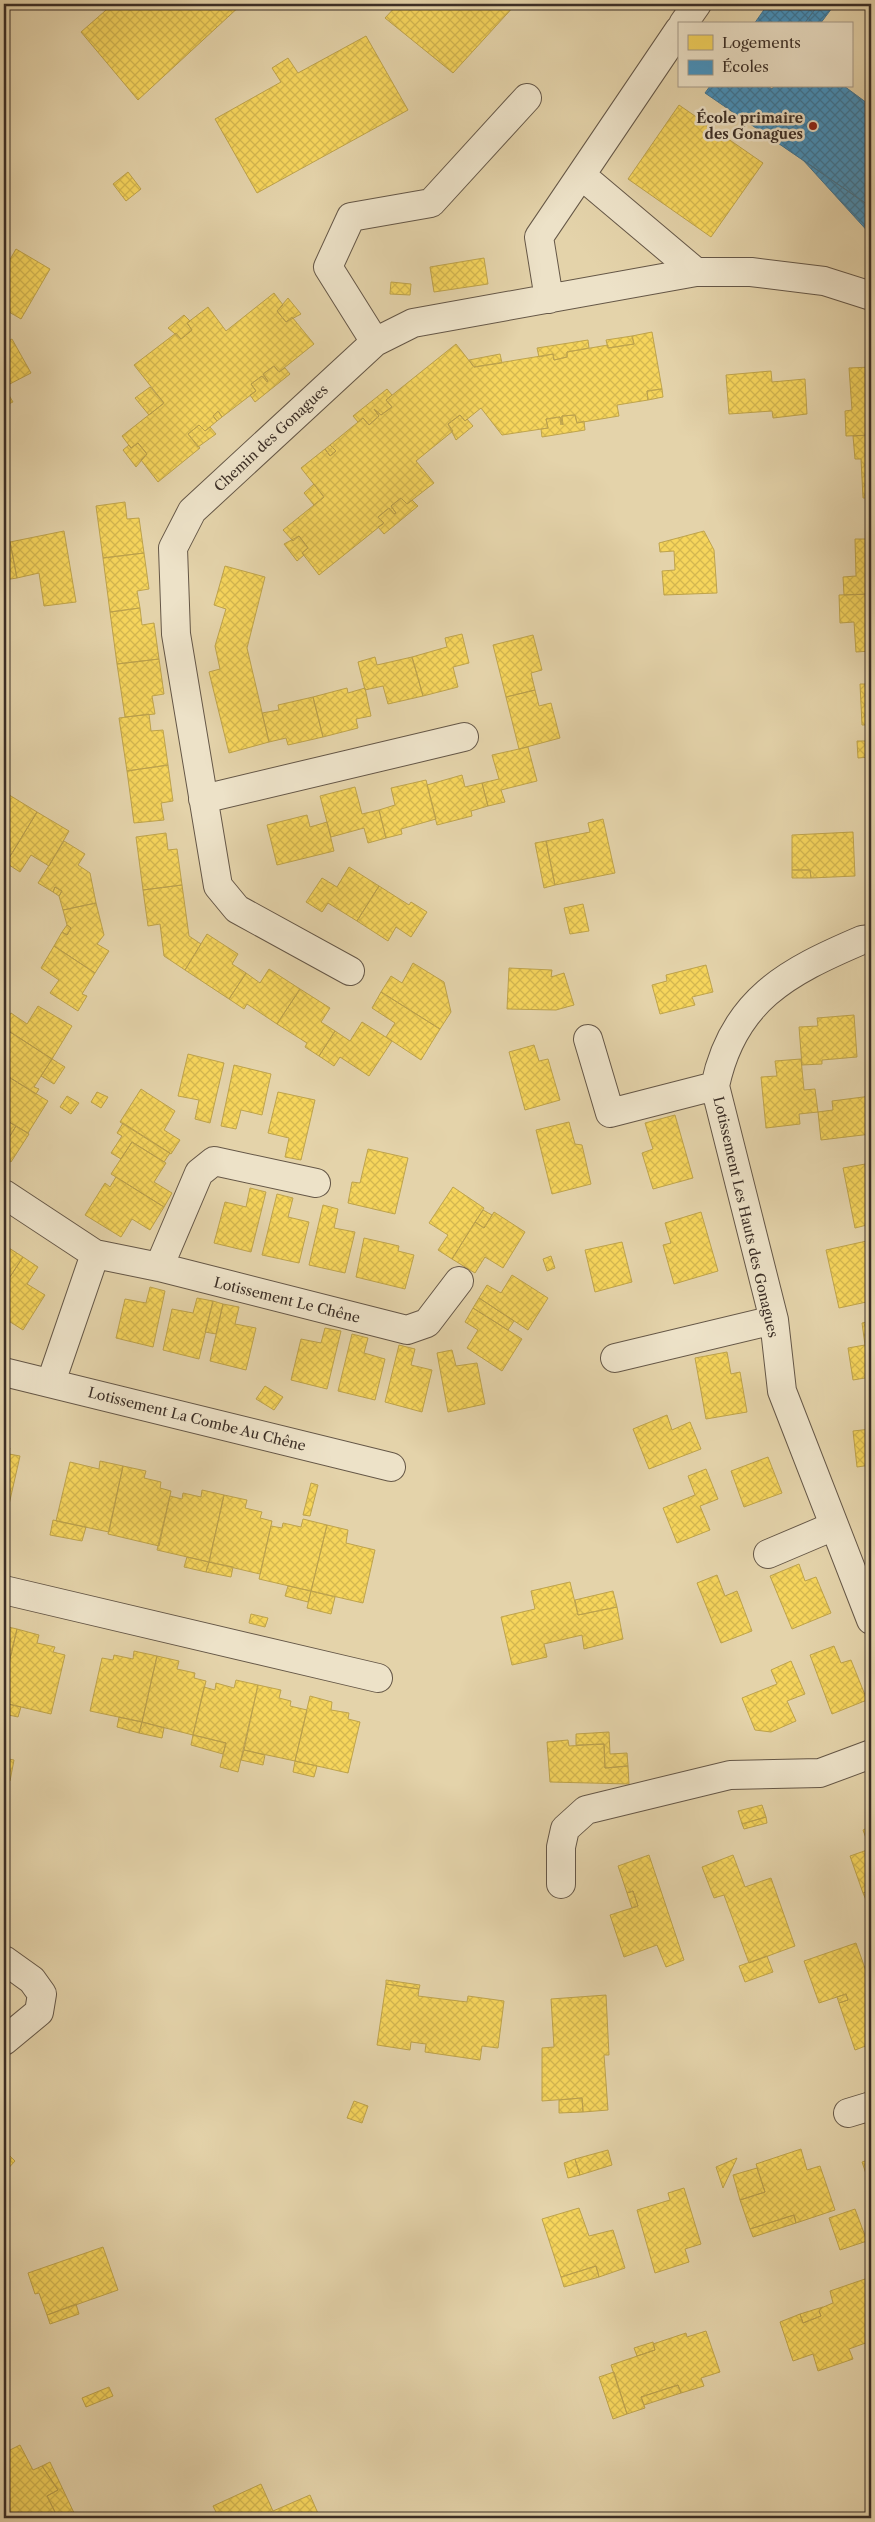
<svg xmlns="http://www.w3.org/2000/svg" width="875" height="2522" font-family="'Libre Caslon Text',serif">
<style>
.homes{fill:url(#homes-cross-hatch);stroke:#bea34c}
.schools{fill:url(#schools-cross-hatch);stroke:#417594}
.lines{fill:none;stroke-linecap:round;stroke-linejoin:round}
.minor-casing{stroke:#655747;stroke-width:30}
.minor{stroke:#ede2c8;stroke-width:28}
.poi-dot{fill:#8f2418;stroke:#ede2c8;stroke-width:2}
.labels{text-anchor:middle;stroke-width:5;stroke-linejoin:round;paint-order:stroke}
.poi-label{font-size:14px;font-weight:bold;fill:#3b2e26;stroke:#ede2c8;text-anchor:end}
.street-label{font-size:14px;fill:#3b2e26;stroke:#ede2c8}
</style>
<defs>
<pattern id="homes-cross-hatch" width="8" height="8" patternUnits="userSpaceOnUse" patternTransform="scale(1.25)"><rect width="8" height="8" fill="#f6d55c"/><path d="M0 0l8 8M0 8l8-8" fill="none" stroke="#d4b750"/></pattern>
<pattern id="schools-cross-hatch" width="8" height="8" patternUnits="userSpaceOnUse" patternTransform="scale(1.25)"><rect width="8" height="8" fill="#4393c3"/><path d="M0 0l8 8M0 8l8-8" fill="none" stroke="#39789e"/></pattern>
</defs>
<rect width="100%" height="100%" fill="#e4d3aa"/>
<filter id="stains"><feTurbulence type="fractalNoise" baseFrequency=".004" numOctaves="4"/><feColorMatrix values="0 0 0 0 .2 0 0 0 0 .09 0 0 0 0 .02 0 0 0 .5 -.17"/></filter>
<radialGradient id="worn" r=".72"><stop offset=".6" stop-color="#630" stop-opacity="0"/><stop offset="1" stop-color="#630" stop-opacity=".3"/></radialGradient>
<!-- homes -->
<path class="homes" d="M113,4H242L138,100L81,32Z
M398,4H516L453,73L385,18Z
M366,36L408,110L257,193L215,119L281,82L272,68L288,58L298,73Z
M679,105L763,163L711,237L628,179Z
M128,172L141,189L126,201L113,184Z
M16,249L50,269L21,319L4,309V270Z
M484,258L488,284L434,292L430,267Z
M391,282L411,284L410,295L390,294Z
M274,293L283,305L277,311L286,322L292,317L314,344L279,372L274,366L263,374L268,381L267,382L262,376L251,384L256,391L222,417L218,411L213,416L217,421L205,431L199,425L188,434L200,448L158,482L141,460L147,454L138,443L131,448L122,436L164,403L134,365L176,333L181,339L192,330L187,323L208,307L226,331Z
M288,298L301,314L286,322L277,311Z
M184,315L190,321L187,323L192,330L181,339L168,328Z
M652,332L662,389L647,391L648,400L617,405L619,416L577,423L575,415L562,416L563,425L560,417L546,419L548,428L502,435L481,408L465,421L460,415L448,424L453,431L416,461L434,483L407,504L401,498L391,506L396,513L394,514L389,508L378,517L384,523L319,575L302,553L308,548L299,536L293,541L283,530L324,497L301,468L325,449L330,456L336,451L330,445L363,418L369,425L379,416L374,409L381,415L392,407L386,400L456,344L474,367L553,354L554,360L567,357V352L608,345V348L634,344L632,336Z
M632,336L634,344L608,348L606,340Z
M12,339L31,373L4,387V343Z
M588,340L589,348L567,352V357L554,360L553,354L539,357L537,348Z
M500,354L502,363L474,367L469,360Z
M274,366L279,372L285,368L290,374L255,402L250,395L256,391L251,384L262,376L268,381L263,374Z
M871,367V435L846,436L845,411L852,410L849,368Z
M771,371L772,382L805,379L807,414L773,418L772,411L729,414L726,375Z
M4,387L13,402L4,406Z
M150,387L164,403L149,415L135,398Z
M387,389L392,395L386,400L392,407L381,415L374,409L379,416L369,425L363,418L358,422L353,416Z
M662,389L663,397L648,400L647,391Z
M218,411L222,417L217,421L213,416Z
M460,415L465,421L467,419L473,426L456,440L448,424Z
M575,415L577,423L584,421L585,430L542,437L541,429L548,428L546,419L560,417L561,425L562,416Z
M199,425L205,431L210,427L216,434L198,447L188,434Z
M871,435V498H863L861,459H855L853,436Z
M138,443L147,454L136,467L123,450L129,445L131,448Z
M330,445L336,451L330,456L325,449Z
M314,484L324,497L314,505L304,493Z
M401,498L407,504L412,500L418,506L384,534L378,527L384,523L378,517L389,508L394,514L396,513L391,506Z
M125,502L127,519L139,518L144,553L103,558L96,506Z
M64,531L76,602L44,606L39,573L17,578L10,542Z
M704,531L714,550L717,593L664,595L662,571L675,570L674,551L660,552L659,543Z
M299,536L308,548L302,553L304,555L297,561L284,544Z
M855,539H871V594L844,595L843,577L856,576Z
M10,542L17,578L4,580V543Z
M144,553L149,589L137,591L140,608L110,612L103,558Z
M225,566L265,577L247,648L269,742L229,753L209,672L220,669L215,646L226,609L214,605Z
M871,594V651L856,652L854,622L840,623L839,595Z
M140,608L142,625L154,623L159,659L117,664L110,612Z
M462,634L469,663L453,667L458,687L423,696L412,657L447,647L445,638Z
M533,635L542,670L531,673L535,690L506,697L493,645Z
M375,657L377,665L412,657L423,696L388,704L383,686L365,690L358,662Z
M159,659L164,694L152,696L155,714L125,717L117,664Z
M860,684H871V741H867L866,725H862Z
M347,688L348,693L365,688L371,716L356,719L358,728L323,737L313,697Z
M535,690L539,706L551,703L560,738L519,749L506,697Z
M313,697L323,737L288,745L286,738L269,742L262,713L279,710L278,705Z
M149,714L151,731L163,730L168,765L127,771L119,718Z
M857,741H871V775L870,757L858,758Z
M528,747L537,781L501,790L505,802L488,806L482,783L499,779L492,755Z
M168,765L173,801L161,803L164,820L134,823L127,771Z
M462,775L465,787L482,783L488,806L471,811L472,816L437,825L427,785Z
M426,780L436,819L401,829L402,834L386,838L379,810L395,805L391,788Z
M355,787L362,814L379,810L386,838L368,843L364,828L331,837L320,796Z
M6,793L37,812L6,863L4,862V795Z
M37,812L69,831L49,866L31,855L20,872L6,863Z
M307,815L310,827L327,822L334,851L277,865L267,825Z
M603,819L615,873L555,885L546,841L590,832L588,823Z
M853,832L855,876L811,878L810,870H792V835Z
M166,833L168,850L177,849L182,885L143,890L136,837Z
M64,841L85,854L78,865L90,873L96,903L63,910L59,896L62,891L55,887L53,892L38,883Z
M546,841L555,885L544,888L535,843Z
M349,867L379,886L357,921L328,903L322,912L306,902L322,878L337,887Z
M792,870H810L811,878H792Z
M182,885L189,936L201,944L185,970L164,956L160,924L148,926L143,890Z
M379,886L409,905L411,902L427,912L411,937L396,927L388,941L357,921Z
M55,887L62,891L59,896L53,892Z
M96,903L104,935L97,944L109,951L95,973L54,946L62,932L67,935L71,928L67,925L63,910Z
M583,904L589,931L570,934L564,908Z
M67,925L71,928L67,935L62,932Z
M207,934L238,954L232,964L246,973L229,999L185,970Z
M54,946L95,973L82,994L87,996L78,1011L50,993L59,980L41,968Z
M413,963L444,982L451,1012L440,1029L381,992L391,976L402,983Z
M706,965L713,992L692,997L695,1005L660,1014L652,985L667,981L666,975Z
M509,968L552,970L551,977L564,973L574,1005L556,1010L507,1009Z
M269,969L300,989L277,1024L247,1004L244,1009L229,999L246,973L260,983Z
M867,978H871V1008H868Z
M300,989L330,1008L321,1022L335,1031L319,1056L305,1047L307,1043L277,1024Z
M381,992L440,1029L421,1060L386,1037L395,1023L372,1008Z
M38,1006L72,1026L52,1059L4,1028V1023L11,1013L27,1024Z
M854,1015L857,1057L822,1060V1064L802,1065L799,1027L818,1026L817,1018Z
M362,1022L392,1041L369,1076L340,1057L334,1066L319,1056L335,1031L350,1041Z
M4,1028L52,1059L34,1087L39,1089L36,1094L4,1074V1063L10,1052L4,1048Z
M534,1045L539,1061L548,1059L560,1100L525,1110L509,1052Z
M188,1054L224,1063L210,1123L195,1119L199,1100L178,1096Z
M52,1059L65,1067L54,1084L41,1076Z
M801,1059L804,1090L815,1089L818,1112L799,1114L800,1124L766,1128L761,1077L777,1076L775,1061Z
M234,1065L271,1074L262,1115L241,1110L236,1129L221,1126Z
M4,1074L48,1101L28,1133L4,1119Z
M141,1089L175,1111L164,1130L180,1140L171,1154L120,1122Z
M97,1092L108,1097L101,1108L91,1102Z
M278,1092L315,1100L301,1160L285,1157L289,1138L268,1133Z
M67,1096L79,1103L71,1114L60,1107Z
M871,1096V1134L821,1140L818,1112L833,1110L832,1101Z
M675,1115L693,1178L653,1189L642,1153L653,1149L645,1123Z
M4,1119L16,1126L4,1146Z
M569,1122L575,1144L582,1145L591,1184L552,1194L536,1130Z
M123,1123L170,1153L164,1162L132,1142L121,1159L111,1153L122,1136L117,1133Z
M16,1126L29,1134L11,1162L4,1157V1146Z
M132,1142L166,1163L154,1182L172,1193L164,1207L111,1174Z
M368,1149L408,1158L395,1214L348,1203L352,1182L360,1183Z
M871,1163V1224L855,1228L843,1168Z
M116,1177L164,1207L150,1230L132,1219L121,1237L85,1215L105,1183L110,1187Z
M453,1187L484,1208L452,1259L438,1250L448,1235L429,1223Z
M250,1188L266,1192L251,1252L214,1243L225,1202L246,1207Z
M277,1194L293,1198L288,1217L309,1222L299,1263L262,1255Z
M323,1205L338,1209L334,1228L355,1232L345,1273L309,1265Z
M483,1210L492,1215L484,1228L475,1222Z
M494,1212L525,1232L503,1268L485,1257L475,1273L452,1259L475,1222L484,1228Z
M701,1212L718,1271L674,1284L663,1245L671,1243L665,1223Z
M364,1238L399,1246L398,1251L414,1255L405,1289L356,1277Z
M871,1240V1301L839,1308L826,1250Z
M622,1242L632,1282L595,1292L585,1250Z
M9,1248L23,1257L4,1286V1257Z
M551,1256L555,1268L547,1271L543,1259Z
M23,1257L38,1267L27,1284L45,1295L23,1330L4,1318V1286Z
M512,1275L548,1298L528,1330L479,1298L487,1285L501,1293Z
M150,1287L165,1291L153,1347L116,1338L125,1299L146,1303Z
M197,1298L213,1301L199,1359L163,1350L172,1309L193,1313Z
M479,1298L514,1321L508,1330L473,1308Z
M213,1301L223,1304L216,1334L205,1332Z
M223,1304L239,1307L235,1324L256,1328L246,1370L210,1361Z
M473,1308L522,1339L502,1371L467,1348L478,1330L465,1322Z
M871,1321V1377L853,1380L848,1348L865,1345L862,1323Z
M325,1328L341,1331L327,1389L291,1380L301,1339L321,1343Z
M352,1334L368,1338L364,1353L385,1359L375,1400L338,1391Z
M399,1345L415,1349L411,1365L432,1370L422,1412L385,1402Z
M452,1350L456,1366L477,1363L485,1404L448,1412L437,1353Z
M727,1352L731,1374L740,1372L747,1412L706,1419L695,1358Z
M265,1386L283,1397L274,1410L256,1399Z
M667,1415L672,1430L690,1422L701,1449L649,1469L633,1429Z
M871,1429V1465L857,1467L853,1431Z
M4,1446L10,1448L9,1454L20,1456L8,1509L4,1508Z
M768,1457L782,1493L744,1507L731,1471Z
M100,1461L123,1466L109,1532L56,1521L70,1462L99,1469Z
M123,1466L146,1471L144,1478L161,1482L160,1488L171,1491L159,1546L108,1534Z
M706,1469L718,1499L700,1506L710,1530L677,1543L663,1508L695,1495L688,1476Z
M311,1483L318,1485L310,1516L303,1515Z
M202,1490L224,1495L209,1562L157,1550L170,1496L182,1499L183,1493L201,1497Z
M224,1495L247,1500L245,1508L262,1512L260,1518L272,1521L260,1574L209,1562Z
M303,1519L327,1525L311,1591L259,1579L271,1526L282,1528L283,1523L301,1527Z
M53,1520L86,1527L82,1541L50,1535Z
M327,1525L348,1530L346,1543L375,1550L363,1603L311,1591Z
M187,1557L209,1562L206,1572L184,1567Z
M209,1562L233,1567L231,1577L206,1572Z
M799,1564L805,1581L816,1577L831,1613L792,1629L770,1576Z
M717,1575L725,1596L737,1591L752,1631L721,1643L697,1583Z
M570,1582L578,1615L617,1607L623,1639L584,1649L582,1635L544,1644L547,1657L512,1665L501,1617L535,1609L531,1591Z
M288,1586L311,1591L308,1602L285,1596Z
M311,1591L335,1597L331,1614L307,1608Z
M613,1591L617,1607L578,1615L575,1600Z
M251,1614L268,1618L265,1627L249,1623Z
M4,1626L17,1629L4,1684Z
M17,1629L39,1635L37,1643L55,1647L53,1652L65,1655L51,1714L4,1703V1684Z
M834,1646L841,1663L851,1660L867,1700L832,1714L810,1655Z
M134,1651L157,1656L142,1722L90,1711L102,1658L113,1660L114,1655L133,1659Z
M157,1656L179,1661L177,1669L195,1673L194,1678L206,1681L193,1735L142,1722Z
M791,1661L805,1694L787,1701L796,1721L771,1732L755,1730L742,1698L777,1684L771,1670Z
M236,1680L258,1685L238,1772L220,1767L226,1743L193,1735L204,1687L215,1690L216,1683L234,1688Z
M258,1685L281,1690L279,1698L291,1701L290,1706L307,1710L295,1761L244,1750Z
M310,1696L332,1702L331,1710L349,1713L348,1719L360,1722L348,1773L295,1761Z
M4,1703L21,1707L18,1717L4,1714Z
M119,1717L142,1722L139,1733L117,1727Z
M142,1722L164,1728L162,1738L139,1733Z
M609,1732L610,1754L627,1753L628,1766L605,1768L604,1744L576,1745V1734Z
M193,1735L226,1743L223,1754L191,1745Z
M568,1740L569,1746L604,1744L605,1768L628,1766L629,1784L550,1782L547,1742Z
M244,1750L265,1755L263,1765L241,1760Z
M4,1758L14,1760L10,1781L4,1780Z
M295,1761L317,1766L314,1777L293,1772Z
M762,1805L766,1817L742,1824L738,1811Z
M766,1817L767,1823L744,1829L742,1824Z
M871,1826V1890L863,1893L850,1856L870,1849L863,1830Z
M649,1855L684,1960L666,1967L657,1945L624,1957L610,1915L638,1906L633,1891L627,1893L618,1866Z
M733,1855L745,1887L771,1878L795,1946L749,1963L724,1895L714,1898L702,1867Z
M871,1890V1898L866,1900L863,1893Z
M633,1891L638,1906L632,1908L627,1893Z
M856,1943L871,1985L866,1987L869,1998L871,1997V2044L855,2050L839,2003L848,2000L846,1994L819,2003L804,1961Z
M767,1956L773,1972L745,1982L739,1966Z
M386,1980L420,1985L419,1989L386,1984Z
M386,1984L419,1989L418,1996L467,2002L468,1996L504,2001L498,2048L482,2046L480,2060L425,2052L426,2044L411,2042L410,2050L377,2045Z
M846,1994L848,2000L839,2003L837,1997Z
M606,1995L609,2055H604L608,2110L583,2112L582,2098L542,2101V2048L554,2047L551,1999Z
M582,2098L583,2112L559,2113V2100Z
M354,2101L368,2106L362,2123L347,2118Z
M801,2149L807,2170L820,2166L835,2210L796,2223L794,2215L750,2229L740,2200L765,2192L756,2164Z
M4,2150L15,2161L4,2173Z
M608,2150L612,2165L580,2175L575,2159Z
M737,2158L723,2188L716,2167Z
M575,2159L580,2175L568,2178L564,2163Z
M871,2159V2188L862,2162Z
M757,2168L765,2192L740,2200L733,2175Z
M684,2188L701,2244L685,2249L689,2262L655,2273L637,2210L670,2200L668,2193Z
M579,2208L589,2236L613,2230L625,2268L599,2277L596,2266L561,2277L542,2219Z
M855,2209L867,2241L840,2250L829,2218Z
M794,2215L796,2223L753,2237L750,2229Z
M103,2247L118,2290L47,2315L39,2293L35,2294L28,2273Z
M596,2266L599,2277L564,2287L561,2277Z
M865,2279L871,2297V2341L849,2349L853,2359L818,2371L813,2354L793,2361L780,2322L800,2314L803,2323L821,2316L819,2311L821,2308L833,2303L830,2291Z
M76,2304L79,2314L50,2324L47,2315Z
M823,2307L819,2311L821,2316L803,2323L800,2314Z
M706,2331L720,2372L701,2378L704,2386L681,2393L678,2385L641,2397L645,2408L627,2414L611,2365L655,2350L653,2344L686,2333L687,2337Z
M653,2342L655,2350L637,2356L634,2348Z
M614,2372L627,2414L613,2419L599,2377Z
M678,2385L681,2393L644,2405L641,2397Z
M109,2387L113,2396L86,2407L82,2398Z
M20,2445L33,2470L42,2466L58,2490L47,2496L57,2516L53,2518H4V2453Z
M50,2462L75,2515L69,2518H53L57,2516L47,2496L58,2490L42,2466Z
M261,2484L273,2511L310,2495L320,2518H219L213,2506Z"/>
<!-- schools -->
<path class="schools" d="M768,4H819L804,24H754Z
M819,4H835L820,24H804Z
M710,86H768L772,89L774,86H844L871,106V207L705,93Z
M803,160L871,207V235Z"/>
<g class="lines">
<!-- minor casing -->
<g class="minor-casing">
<path id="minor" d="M683,24L697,4
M581,175L696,272
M549,299L539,237L679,30
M375,342L328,267L351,217L431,203L527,98
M203,799L464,737
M871,939L862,940C787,972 733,1000 715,1086L774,1320L782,1391L871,1620
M350,971L237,909L218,886L176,634L173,548L192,511L375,342L413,323L696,272H751L824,281L871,296
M588,1039L610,1113L715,1086
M4,1194L95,1254L51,1382
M95,1254L159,1267L407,1330L427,1323L459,1281
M159,1267L199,1173L214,1161L316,1183
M615,1358L774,1320
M4,1372L391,1467
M768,1554L834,1526
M4,1590L378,1678
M561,1884V1847L565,1829L586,1810L730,1775L820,1773L871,1754
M4,1960L32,1980L42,1994L39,2012L4,2041
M848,2113L871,2106"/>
</g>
<!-- minor -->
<use href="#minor" class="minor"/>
</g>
<!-- markers -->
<circle class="poi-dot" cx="813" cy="126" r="5"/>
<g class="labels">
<!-- poi labels -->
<g class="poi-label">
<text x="803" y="123">École primaire<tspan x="803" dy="16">des Gonagues</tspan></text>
</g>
<!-- street labels -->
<g class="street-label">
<text transform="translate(271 438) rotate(-43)" y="5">Chemin des Gonagues</text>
<text transform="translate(746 1217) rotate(77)" y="5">Lotissement Les Hauts des Gonagues</text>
<text transform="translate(287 1300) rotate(14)" y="5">Lotissement Le Chêne</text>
<text transform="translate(197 1419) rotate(14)" y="5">Lotissement La Combe Au Chêne</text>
</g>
</g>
<!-- margin -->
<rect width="875" height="2522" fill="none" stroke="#e4d3aa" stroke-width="20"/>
<rect x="5" y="5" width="865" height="2512" fill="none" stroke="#3b2e26" stroke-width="2.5"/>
<rect x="10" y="10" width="855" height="2502" fill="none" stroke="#3b2e26"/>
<!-- legend -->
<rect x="678" y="22" width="175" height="65" fill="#ede2c8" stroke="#a69a87"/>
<rect x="688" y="35" width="25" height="15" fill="#f6d55c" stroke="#a69a87"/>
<text x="722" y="48" font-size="15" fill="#3b2e26">Logements</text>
<rect x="688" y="60" width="25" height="15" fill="#4393c3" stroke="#a69a87"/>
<text x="722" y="72" font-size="15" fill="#3b2e26">Écoles</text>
<rect width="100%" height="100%" filter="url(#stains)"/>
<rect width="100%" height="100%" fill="url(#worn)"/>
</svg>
